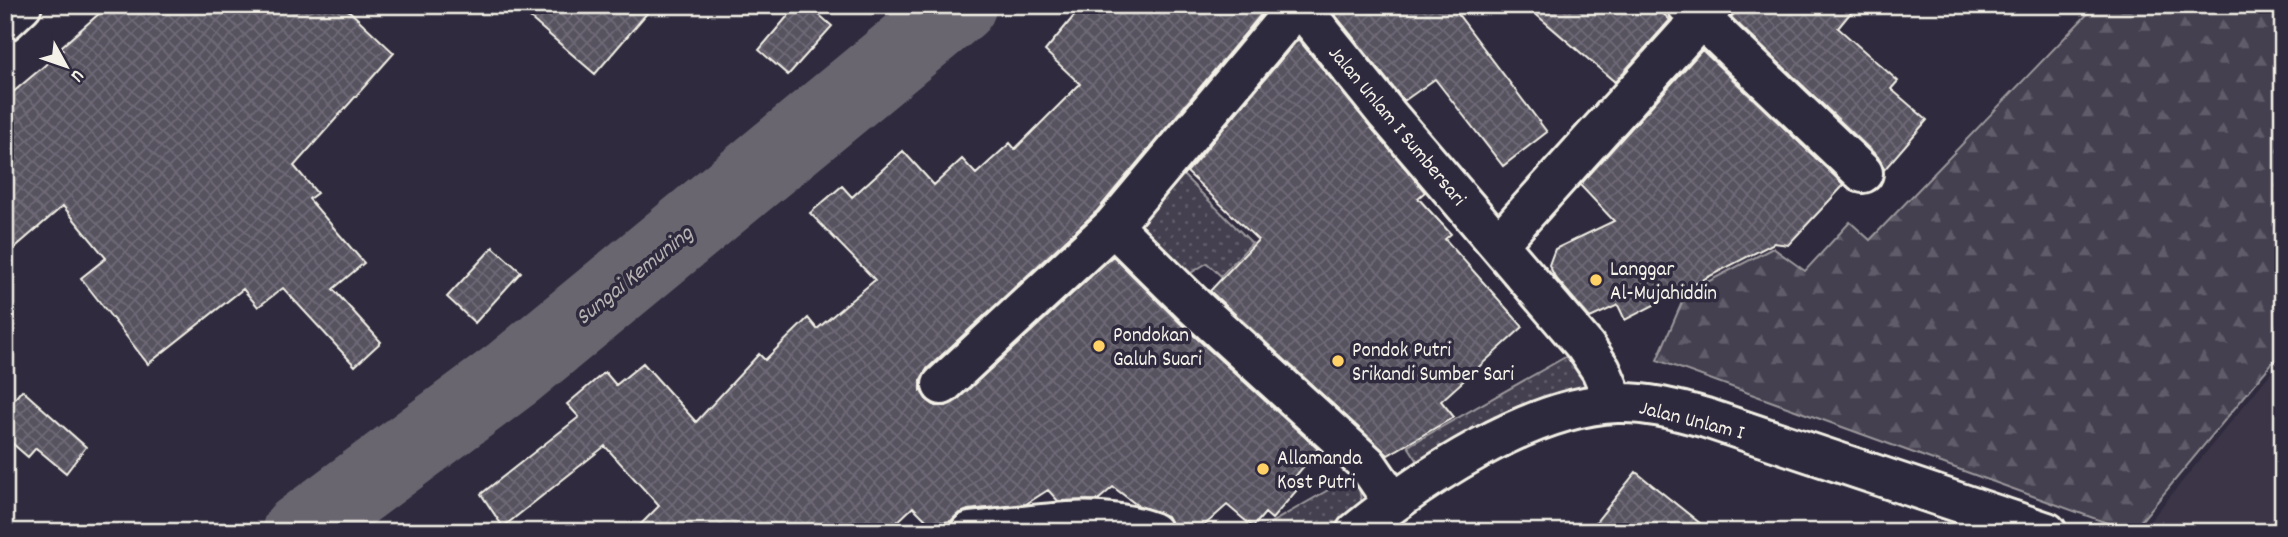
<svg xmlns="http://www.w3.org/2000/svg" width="2288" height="537" font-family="Dekko,sans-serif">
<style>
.built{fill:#3b3647}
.green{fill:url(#green-dots);stroke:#9c989c;stroke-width:2}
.forest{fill:url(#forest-firs);stroke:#9c989c;stroke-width:2}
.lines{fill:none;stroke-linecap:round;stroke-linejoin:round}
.river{stroke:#6a6670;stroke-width:75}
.building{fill:url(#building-cross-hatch);stroke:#f4f1e8;stroke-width:2}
.street-casing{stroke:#f4f1e8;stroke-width:44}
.secondary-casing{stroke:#f4f1e8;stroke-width:44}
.street{stroke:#2f2a3d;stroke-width:38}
.secondary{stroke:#2f2a3d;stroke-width:38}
.poi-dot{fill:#ffd166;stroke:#2f2a3d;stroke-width:2.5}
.labels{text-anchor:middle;stroke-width:7;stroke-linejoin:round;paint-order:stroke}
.street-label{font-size:21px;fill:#f4f1e8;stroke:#2f2a3d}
.poi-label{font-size:21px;fill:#f4f1e8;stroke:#2f2a3d;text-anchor:start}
.water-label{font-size:23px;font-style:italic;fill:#b6b2b2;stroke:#2f2a3d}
</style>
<defs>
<pattern id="green-dots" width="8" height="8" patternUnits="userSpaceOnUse" patternTransform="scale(1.75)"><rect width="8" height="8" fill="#454050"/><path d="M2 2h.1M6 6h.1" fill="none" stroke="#605c69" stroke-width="1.8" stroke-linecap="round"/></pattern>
<pattern id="forest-firs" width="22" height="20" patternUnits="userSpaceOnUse" patternTransform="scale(1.75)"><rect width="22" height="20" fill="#454050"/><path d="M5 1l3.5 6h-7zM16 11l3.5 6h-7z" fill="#605c69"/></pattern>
<pattern id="building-cross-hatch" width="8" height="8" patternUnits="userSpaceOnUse" patternTransform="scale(1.75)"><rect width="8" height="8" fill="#56525f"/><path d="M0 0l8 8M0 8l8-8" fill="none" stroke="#6f6b76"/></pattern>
</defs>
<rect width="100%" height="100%" fill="#2f2a3d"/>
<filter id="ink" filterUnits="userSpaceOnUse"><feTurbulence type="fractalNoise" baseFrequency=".0143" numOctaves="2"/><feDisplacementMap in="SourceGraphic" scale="14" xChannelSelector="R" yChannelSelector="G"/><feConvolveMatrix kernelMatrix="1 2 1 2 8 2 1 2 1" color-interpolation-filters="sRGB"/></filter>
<g filter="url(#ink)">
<!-- built -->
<path class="built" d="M2283,358V532H2141Z"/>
<!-- green -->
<path class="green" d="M1177,169L1252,243L1221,276L1207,263L1186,276L1141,233L1137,221Z
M1576,351L1582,359L1589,392L1421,466L1408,446Z
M1356,474L1362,504L1326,532H1255Z"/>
<!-- forest -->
<path class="forest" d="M2096,5H2283V350L2132,532L1657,360L1686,293L1773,248L1805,271L1850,222L1870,240Z"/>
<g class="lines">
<!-- river -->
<path class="river" d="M299,532L513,373L959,5"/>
</g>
<!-- building -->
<path class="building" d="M109,5H343L394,53L294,166L317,193L309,199L364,263L333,289L381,342L355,366L283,288L258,307L243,289L148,364L81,278L106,258L63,206L5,256V99L63,50L61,47Z
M515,5H654L595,74Z
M797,5H808L832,26L788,75L759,50Z
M1083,5H1269L1097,211L927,369L921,379V391L926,399L935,406H946L956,401L1113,256L1180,323L1318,449L1289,484L1297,490L1272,519L1265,513L1253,527L1227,505L1197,532L1172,525L1167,516L1137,505L1113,487L1098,500L1058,501L1048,490L1026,504L968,510L958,514L951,521L930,524L913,507L892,527L887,523L876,532H633L659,506L605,446L503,527L481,494L579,417L567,404L605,372L616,385L643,363L696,422L759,354L765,360L808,318L817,329L875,280L810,213L842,186L852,197L903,151L934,185L962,159L976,174L1010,143L1015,149L1080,84L1045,51Z
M1327,5H1451L1547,132L1503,166L1435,79L1404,101Z
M1525,5H1654L1670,20L1615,82Z
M1741,5H1857L1838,28L1898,81L1891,89L1927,120L1884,170L1878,157L1731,17Z
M1298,39L1425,192L1418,198L1451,234L1445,239L1523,327L1441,401L1454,417L1388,455L1210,291L1258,240L1187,172Z
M1702,50L1844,185L1788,245L1774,243L1625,320L1618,305L1590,318L1555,277L1549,265L1555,249L1614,221L1580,185Z
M493,247L521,272L475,323L447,297Z
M22,390L86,447L66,473L36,448L28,457L5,437V410Z
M1636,472L1711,532H1588Z"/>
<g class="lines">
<!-- street casing -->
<g class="street-casing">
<path id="street" d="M1687,5L1863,173
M1113,226L1195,307L1367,464L1393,502
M1498,244L1713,5
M942,385L1113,226L1289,16L1304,11L1387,114L1585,346L1601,370L1615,403
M970,532C1028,527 1096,511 1152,532
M1356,532C1421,479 1530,406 1617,403C1648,402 1676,410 1706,418L2047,532"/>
</g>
<!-- secondary casing -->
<g class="secondary-casing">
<path id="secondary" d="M5,21L22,5"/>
</g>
<!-- street -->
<use href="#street" class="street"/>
<!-- secondary -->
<use href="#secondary" class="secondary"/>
</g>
</g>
<!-- markers -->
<g class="poi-dot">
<circle cx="1596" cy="280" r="7"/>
<circle cx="1099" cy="346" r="7"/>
<circle cx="1338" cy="361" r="7"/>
<circle cx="1263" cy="469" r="7"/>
</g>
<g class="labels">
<!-- street labels -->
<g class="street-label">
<text transform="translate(1398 125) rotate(50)" y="7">Jalan Unlam I Sumbersari</text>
<text transform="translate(1692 419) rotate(14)" y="7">Jalan Unlam I</text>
</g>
<!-- poi labels -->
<g class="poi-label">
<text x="1610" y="275">Langgar<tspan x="1610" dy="24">Al-Mujahiddin</tspan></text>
<text x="1113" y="341">Pondokan<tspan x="1113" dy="24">Galuh Suari</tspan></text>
<text x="1352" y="356">Pondok Putri<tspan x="1352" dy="24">Srikandi Sumber Sari</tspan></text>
<text x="1277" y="464">Allamanda<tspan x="1277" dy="24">Kost Putri</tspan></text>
</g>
<!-- water labels -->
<g class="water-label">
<text transform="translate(633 274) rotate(-39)" y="8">Sungai Kemuning</text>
</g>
</g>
<!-- margin -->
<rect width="2288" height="537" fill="none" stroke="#2f2a3d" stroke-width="28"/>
<rect x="14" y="14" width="2260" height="509" fill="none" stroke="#f4f1e8" stroke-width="2.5" filter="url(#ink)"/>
<!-- north arrow -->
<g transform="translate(66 66) rotate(130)" stroke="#2f2a3d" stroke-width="5" paint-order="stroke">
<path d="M0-5L12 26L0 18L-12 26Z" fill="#f4f1e8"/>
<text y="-10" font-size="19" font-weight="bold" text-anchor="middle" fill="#f4f1e8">U</text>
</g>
</svg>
